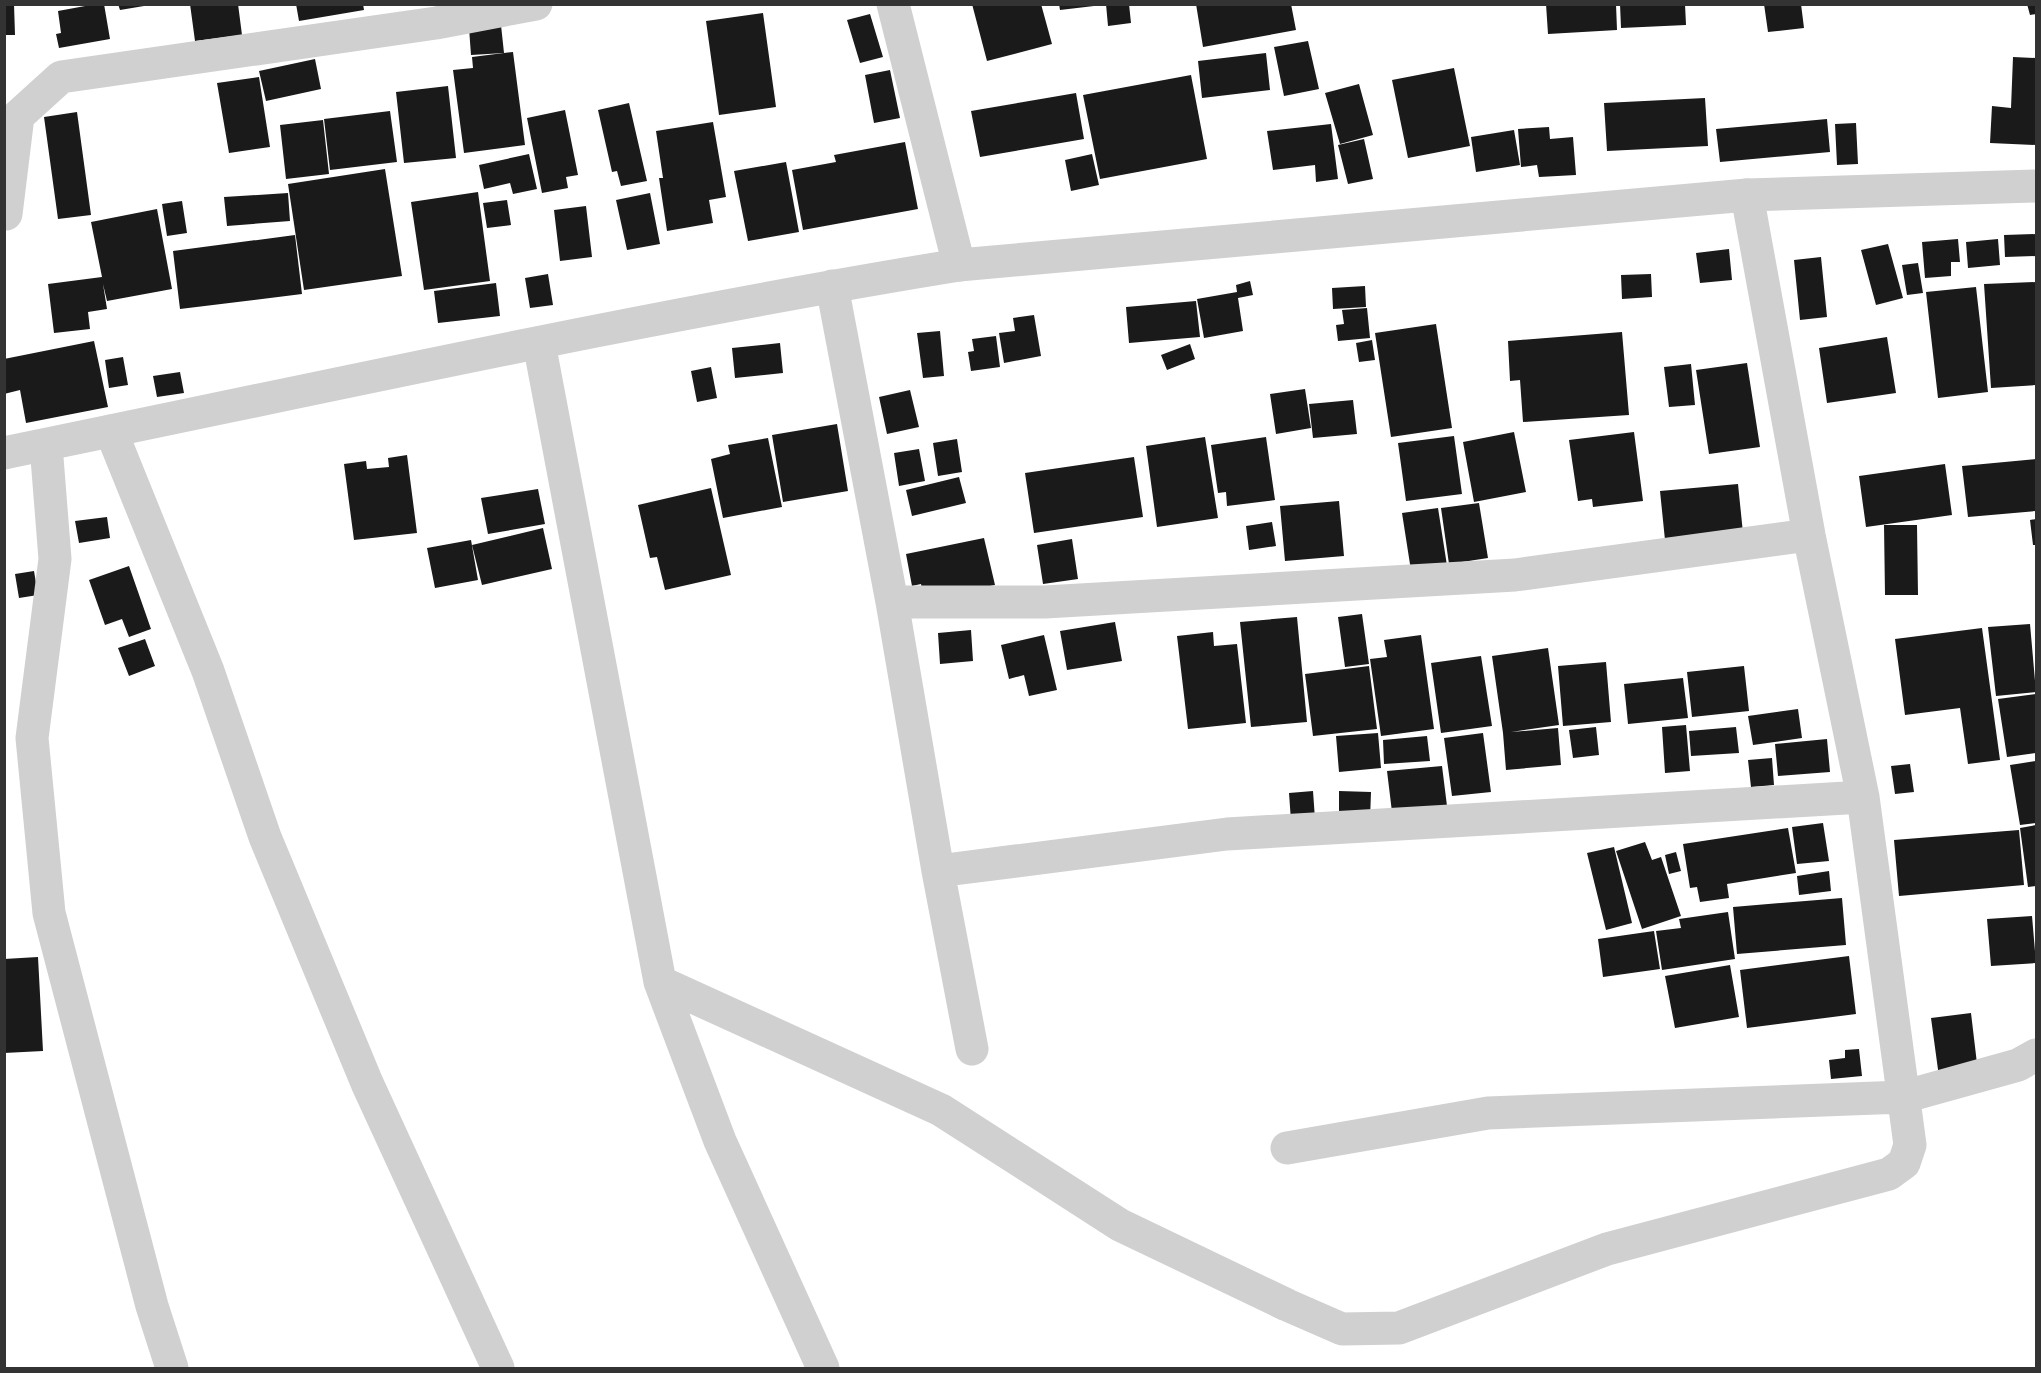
<svg xmlns="http://www.w3.org/2000/svg" width="2041" height="1373" font-family="Lato,sans-serif">
<style>
.building{fill:#1a1a1a}
.lines{fill:none;stroke-linecap:round;stroke-linejoin:round}
.minor{stroke:#d0d0d0;stroke-width:33}
.tertiary{stroke:#d0d0d0;stroke-width:33}
</style>
<rect width="100%" height="100%" fill="#fff"/>
<!-- building -->
<path class="building" d="M4,4H14L15,35H4Z
M96,4H104L110,39L59,48L56,34L61,33L58,11Z
M118,4H144V6L120,10Z
M190,4H238L242,35L195,41Z
M296,4H363L364,10L299,21Z
M972,4H1041L1052,44L987,61Z
M1059,4H1094V6L1060,10Z
M1106,4H1129L1131,23L1108,26Z
M1196,4H1291L1296,30L1203,47Z
M1546,4H1616L1617,30L1548,34Z
M1620,4H1685L1686,25L1621,28Z
M1764,4H1801L1804,28L1768,32Z
M2027,4H2036V14L2030,15Z
M763,13L776,107L719,115L706,21Z
M870,14L883,57L860,63L847,20Z
M501,25L504,53L471,55L469,28Z
M1308,41L1319,89L1284,96L1274,47Z
M513,52L525,145L464,153L453,70L473,68L472,57Z
M1266,53L1270,90L1202,98L1198,61Z
M2013,57L2036,58V145L1990,143L1992,106L2011,108Z
M315,59L321,89L266,101L259,71Z
M1454,68L1470,146L1408,158L1392,80Z
M890,70L900,118L874,123L865,75Z
M1191,75L1207,159L1100,179L1083,95Z
M259,77L270,147L229,153L217,83Z
M1359,84L1373,135L1340,144L1325,93Z
M448,86L456,158L404,163L396,92Z
M1076,93L1084,139L980,157L971,111Z
M1705,98L1708,146L1607,151L1604,103Z
M629,103L647,181L621,186L617,171L612,172L598,110Z
M565,110L578,175L566,177L568,188L542,193L527,118Z
M390,111L397,162L330,170L324,119Z
M77,112L91,215L58,219L44,117Z
M1827,119L1830,152L1720,162L1716,129Z
M323,120L329,174L286,179L280,125Z
M713,122L726,197L709,200L713,223L667,231L659,178H663L656,131Z
M1856,123L1858,164L1837,165L1835,124Z
M1331,124L1338,179L1316,182L1315,165L1273,170L1267,131Z
M1549,127L1550,139L1573,137L1576,175L1539,177L1537,165L1521,167L1518,129Z
M1514,130L1520,165L1476,172L1471,137Z
M1364,139L1373,179L1348,184L1338,145Z
M905,142L918,209L803,230L792,170L836,162L834,155Z
M529,154L537,189L513,194L510,183L484,189L479,165Z
M1092,154L1099,185L1071,191L1065,160Z
M786,162L799,232L748,241L734,171Z
M385,169L402,276L304,290L288,184Z
M478,192L490,281L424,290L411,202Z
M288,193L290,221L227,226L224,197Z
M650,193L660,244L627,250L616,200Z
M507,200L511,225L487,228L483,203Z
M182,201L187,233L167,236L162,204Z
M586,206L592,257L560,261L554,210Z
M157,209L172,289L107,301L103,284L107,309L88,312L90,329L54,333L48,284L102,277L91,222Z
M2036,234V256L2005,257L2004,235Z
M295,235L302,294L180,309L173,251Z
M1958,239L1960,262H1951V276L1925,278L1922,242Z
M1998,239L2000,265L1968,268L1966,242Z
M1888,244L1903,298L1876,305L1861,250Z
M1729,249L1732,280L1700,283L1696,253Z
M1821,257L1827,317L1800,320L1794,260Z
M1918,263L1923,293L1907,295L1902,265Z
M548,274L553,305L530,308L525,278Z
M1651,274L1652,297L1622,299L1621,275Z
M1250,281L1253,295L1238,298L1243,331L1204,338L1197,299L1237,292L1236,285Z
M2036,282V385L1991,388L1984,284Z
M496,283L500,316L438,323L434,291Z
M1365,286L1366,307L1333,309L1332,288Z
M1976,287L1988,392L1938,398L1926,292Z
M1196,301L1200,337L1129,343L1126,307Z
M1367,308L1370,338L1338,341L1336,325L1344,324L1342,310Z
M1034,315L1041,356L1004,363L999,333L1015,331L1013,318Z
M1436,324L1452,428L1391,437L1375,333Z
M940,331L944,376L923,378L917,333Z
M1622,332L1629,415L1523,422L1520,380L1510,381L1508,341Z
M996,336L1000,367L971,371L968,352L974,351L972,339Z
M1887,337L1896,393L1827,403L1819,348Z
M1372,340L1375,360L1359,362L1356,343Z
M94,341L108,407L26,423L20,390L4,394V359Z
M780,343L783,373L735,378L732,348Z
M1190,344L1195,359L1167,370L1161,355Z
M123,357L128,385L109,388L105,360Z
M1747,363L1760,447L1709,454L1696,370Z
M1691,364L1695,405L1669,407L1664,367Z
M711,367L717,398L697,402L691,371Z
M180,372L184,393L157,397L153,376Z
M1305,389L1311,428L1276,434L1270,394Z
M910,390L919,427L887,434L879,397Z
M1353,400L1357,434L1313,438L1309,404Z
M837,424L848,491L783,502L772,435Z
M1514,432L1526,492L1474,502L1463,442Z
M1634,432L1643,501L1593,507L1592,499L1578,501L1569,440Z
M1454,436L1462,494L1406,501L1398,443Z
M1205,437L1218,518L1157,527L1146,446Z
M1266,437L1275,500L1227,506L1226,492L1218,493L1211,445Z
M768,438L782,507L723,518L711,459L730,454L728,445Z
M957,439L962,472L938,476L933,443Z
M919,449L925,481L899,486L894,453Z
M407,455L417,533L354,540L344,464L366,461L367,469L389,467L388,458Z
M1134,457L1143,517L1034,533L1025,473Z
M2036,459V511L1968,517L1962,466Z
M1945,464L1952,515L1866,527L1859,476Z
M959,477L966,503L912,516L906,490Z
M1738,484L1743,533L1665,540L1660,491Z
M711,488L731,575L665,590L657,557L650,558L638,505Z
M538,489L545,524L488,534L481,498Z
M1339,501L1344,556L1285,561L1280,506Z
M1479,503L1488,558L1449,564L1441,508Z
M1438,508L1448,572L1412,577L1402,513Z
M107,517L110,538L79,543L75,521Z
M2036,519V545H2033L2030,520Z
M1272,522L1276,546L1249,550L1246,526Z
M1884,525H1917L1918,595H1885Z
M543,528L552,569L482,585L472,545Z
M984,538L995,585L924,599L921,584L912,586L906,554Z
M1072,539L1078,579L1043,584L1037,545Z
M471,540L478,580L435,588L427,548Z
M129,566L151,629L129,637L122,619L105,625L89,580Z
M34,571L38,595L19,598L15,574Z
M1362,614L1369,664L1345,667L1338,617Z
M1297,617L1307,722L1251,727L1240,622Z
M1115,622L1122,661L1067,670L1060,631Z
M2030,624L2036,692L1996,696L1988,627Z
M1982,628L2000,760L1968,764L1960,708L1905,715L1895,639Z
M971,630L973,661L940,664L938,633Z
M1213,632L1214,646L1237,644L1246,723L1188,729L1177,636Z
M1044,635L1057,690L1029,696L1024,675L1009,679L1001,645Z
M1421,635L1434,729L1381,736L1370,659L1387,657L1384,640Z
M145,639L155,666L129,676L118,648Z
M1548,648L1559,725L1511,732L1558,728L1561,765L1506,770L1503,733L1492,656Z
M1481,656L1492,726L1441,733L1431,663Z
M1606,662L1611,722L1563,726L1558,666Z
M1369,666L1377,729L1313,736L1305,674Z
M1744,666L1749,711L1692,717L1687,672Z
M1683,678L1688,718L1628,724L1624,684Z
M2036,694V753L2007,757L1998,699Z
M1798,709L1802,738L1753,745L1748,716Z
M1686,725L1690,771L1665,773L1662,727Z
M1596,727L1599,755L1573,758L1569,730Z
M1736,727L1739,753L1691,756L1689,731Z
M1378,733L1381,768L1339,772L1336,736Z
M1483,733L1491,792L1452,796L1444,738Z
M1427,736L1430,761L1384,764L1383,740Z
M1827,739L1830,772L1778,776L1775,744Z
M1772,758L1774,785L1751,787L1748,760Z
M2036,761V823L2020,825L2010,765Z
M1910,764L1914,792L1895,794L1891,766Z
M1442,766L1447,806L1392,812L1387,771Z
M1313,791L1315,819L1291,821L1289,793Z
M1339,791L1371,792L1370,820L1339,818Z
M1823,823L1829,861L1797,864L1792,827Z
M2036,825V886L2028,887L2020,828Z
M1788,828L1796,873L1727,884L1729,898L1700,902L1697,887L1690,888L1683,844Z
M2019,830L2024,885L1899,896L1894,840Z
M1645,842L1652,860L1661,857L1681,916L1642,929L1616,851Z
M1614,847L1632,923L1606,930L1587,853Z
M1676,852L1681,871L1669,874L1665,855Z
M1829,871L1831,891L1799,895L1797,876Z
M1842,898L1846,945L1737,954L1733,907Z
M1728,912L1735,959L1662,970L1656,931L1681,928L1679,919Z
M2032,916L2036,963L1991,966L1987,919Z
M1654,931L1660,969L1603,977L1598,939Z
M1849,956L1856,1014L1747,1028L1740,970Z
M38,957L43,1051L4,1053V959Z
M1730,965L1739,1017L1675,1028L1665,976Z
M1971,1013L1978,1072L1939,1077L1931,1018Z
M1859,1049L1862,1076L1831,1079L1829,1060L1845,1058V1050Z"/>
<g class="lines">
<!-- minor -->
<path class="minor" d="M893,4L959,265
M6,214L18,116L61,77L436,23L536,4
M832,286L892,602L938,871L972,1049
M539,343L660,982L720,1141L823,1368
M111,431L208,671L265,837L367,1083L498,1368
M46,445L55,559L32,738L49,913L152,1306L172,1368
M892,602H1045L1515,575L1809,535
M938,871L1227,834L1863,797
M660,982L941,1110L1120,1225L1287,1305L1342,1329L1399,1328L1607,1249L1889,1174L1904,1163L1910,1145L1863,797L1809,535L1747,195
M1287,1148L1488,1113L1903,1097L2018,1065L2036,1055"/>
<!-- tertiary -->
<path class="tertiary" d="M4,453C322,388 639,317 959,265L1747,195L2036,186"/>
</g>
<!-- border -->
<rect width="2041" height="1373" fill="none" stroke="#333333" stroke-width="12"/>
</svg>
